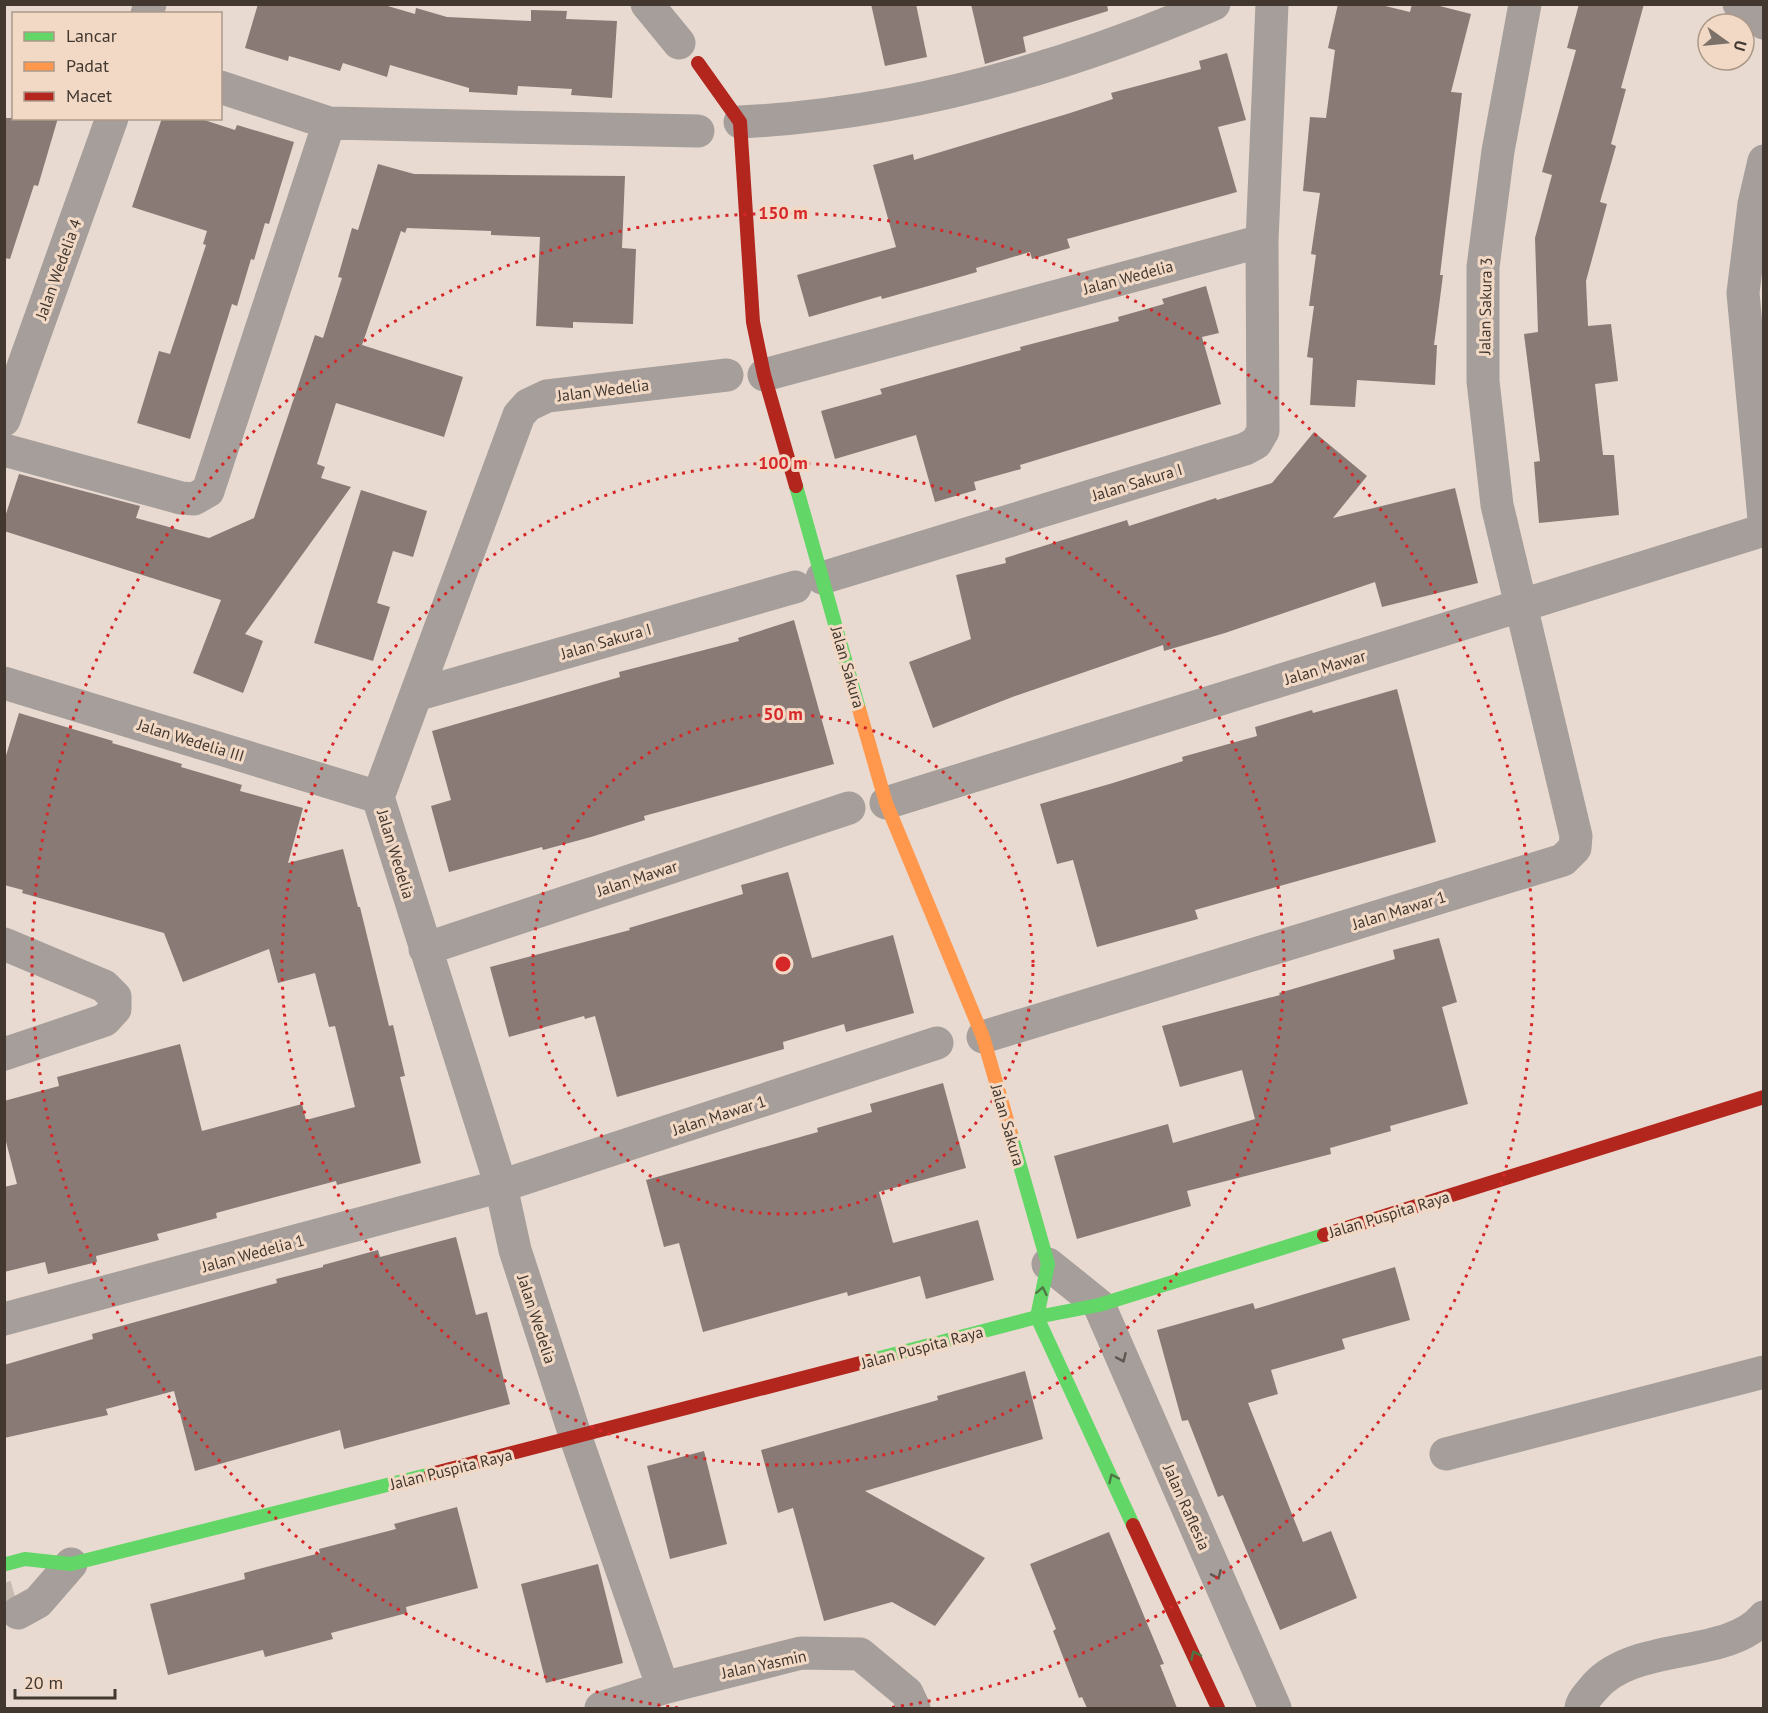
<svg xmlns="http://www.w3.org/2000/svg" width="1768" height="1713" font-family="'PT Sans',sans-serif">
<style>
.building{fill:#8a7a76}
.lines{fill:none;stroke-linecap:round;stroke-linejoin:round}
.street-tunnel{stroke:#c7bab0;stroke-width:33;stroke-dasharray:33 16;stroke-linecap:butt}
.street{stroke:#a59e9a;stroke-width:33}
.fast{stroke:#63d668;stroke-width:14}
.slow{stroke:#ff974d;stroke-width:14}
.jam{stroke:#b3261e;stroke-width:14}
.oneway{stroke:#4f7746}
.oneway2{stroke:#605750}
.ring{fill:none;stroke:#d62828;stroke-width:3;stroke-dasharray:3 6}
.labels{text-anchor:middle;stroke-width:6;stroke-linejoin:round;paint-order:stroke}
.street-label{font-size:16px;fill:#423830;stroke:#f2d9c5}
.centre{fill:#d62828;stroke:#f2d9c5;stroke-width:3}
.ring-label{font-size:18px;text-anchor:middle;font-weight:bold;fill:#d62828;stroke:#f2d9c5;stroke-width:6;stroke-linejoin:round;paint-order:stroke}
</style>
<rect width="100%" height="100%" fill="#e8dad0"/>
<!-- building -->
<path class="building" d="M258,4H381L415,14L416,8L447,17L531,21V10L567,11L566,19L617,21L612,98L571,95L572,89L518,86L517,95L469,92V88L390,65L387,77L343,63L340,71L289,56L288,61L245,48Z
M871,4H916L927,57L885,66Z
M971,4H1107L1108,11L1023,37L1026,52L985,64Z
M1338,4H1377L1410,12L1412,4H1432L1471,14L1451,92L1462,93L1440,275H1443L1434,345H1437L1435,385L1357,380L1355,407L1310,405L1313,358L1307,357L1314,306H1309L1316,255L1311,254L1320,193L1303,191L1310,117L1326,118L1335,50L1328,48Z
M1579,4H1644L1621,88L1626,89L1611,144L1616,146L1600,202L1607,204L1586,281L1588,326L1611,324L1618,381L1595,384L1603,455H1614L1619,515L1539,523L1534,462L1540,461L1524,334L1538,332L1535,238L1552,175L1542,172L1576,50L1567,48Z
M1227,53L1246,120L1218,127L1237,192L1067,239L1070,248L1032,259L1030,252L976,268L977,272L939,283L882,299L881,296L809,317L797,275L896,247L873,165L913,154L914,160L1067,114L1113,99L1111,93L1201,69L1199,61Z
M4,118H58L38,186L34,185L10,259L4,258Z
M162,118H198L235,130L237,125L294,142L269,224L265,223L254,260L251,259L237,306L232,304L190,439L137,423L159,351L170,354L206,245L203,244L207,231L132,207Z
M378,164L414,174L625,176L622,248L636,249L633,324L573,322V328L536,326L540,237L491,235V231L407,228L405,233L401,231L362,345L463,377L444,437L336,403L317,464L325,467L321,478L351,487L245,634L263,641L243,693L193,673L221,600L4,531V520L19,474L140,506L136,518L209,538L254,518L315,335L323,338L342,278L338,277L352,228L358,230Z
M1206,286L1219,333L1202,337L1221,404L1020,465L1021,469L974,482L976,490L935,502L916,435L835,459L821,411L882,394L880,389L1021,350L1020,347L1119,321L1118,317L1164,304L1162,299Z
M1314,432L1367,476L1333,518L1455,488L1478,583L1382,607L1375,582L1225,633L1164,651L1163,645L1015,696L933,728L909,662L971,639L956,575L1006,563L1005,558L1127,520L1129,526L1216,498L1217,500L1272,483Z
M361,490L427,511L413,557L393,551L377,603L390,607L373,661L314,643Z
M794,620L834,764L644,816L645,820L591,837L543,850L542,847L449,872L431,806L451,800L432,731L620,677L619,672L739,641L738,638Z
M1397,689L1436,842L1195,910L1198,919L1097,947L1073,860L1057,864L1040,804L1113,783L1183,761L1182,757L1257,736L1255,727L1312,710L1313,713Z
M19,713L113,741L112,743L182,764L181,767L242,785L240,791L303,808L288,863L343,849L358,907H360L389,1026L393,1025L405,1076L400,1077L421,1163L337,1185L336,1181L216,1213L217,1218L157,1234L159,1240L96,1256L97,1262L48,1274L45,1262L4,1272V1187L17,1184L4,1134V1101L59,1086L57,1077L180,1044L202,1131L302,1104L306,1120L355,1107L335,1026L329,1027L315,973L278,983L269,949L183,982L164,933L22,893L23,890L4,885V762Z
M788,872L812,958L893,935L914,1013L846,1032L844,1024L783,1042L784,1049L617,1097L595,1016L585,1019L584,1016L509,1037L490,967L630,930L629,928L743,894L741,885Z
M1439,938L1457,1002L1442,1007L1468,1104L1390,1126L1391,1131L1330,1148L1331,1154L1187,1191L1191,1206L1077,1239L1054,1156L1168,1124L1173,1143L1255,1119L1242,1070L1180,1087L1162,1026L1280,995L1279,993L1395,959L1393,950Z
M943,1083L966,1168L879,1192L893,1243L978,1220L994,1280L926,1299L920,1276L848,1296L847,1292L703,1332L679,1243L664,1247L646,1180L818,1132L817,1128L872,1112L870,1104Z
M456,1237L476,1315L487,1312L510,1404L344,1449L340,1430L195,1471L174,1391L106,1409L108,1415L4,1438V1365L93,1339L92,1334L277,1283L276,1279L323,1267V1265L378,1250L380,1257Z
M1395,1267L1410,1320L1342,1339L1345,1349L1271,1370L1278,1394L1248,1403L1303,1542L1331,1531L1357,1598L1280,1630L1223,1495L1218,1497L1188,1420L1182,1421L1157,1330L1253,1303L1255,1309Z
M1025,1371L1043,1439L865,1491L985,1558L935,1626L892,1602L824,1621L793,1508L778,1513L761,1450L938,1400L937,1396Z
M704,1451L727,1544L670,1559L647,1466Z
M457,1507L478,1588L406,1607L407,1613L331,1633L333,1639L265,1657L263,1650L168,1675L150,1604L245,1579L244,1573L320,1553L319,1549L396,1529L394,1524Z
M1109,1532L1164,1664L1160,1665L1177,1708H1087L1082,1697L1079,1698L1053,1631L1056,1629L1030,1564Z
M598,1564L623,1663L546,1683L521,1584Z"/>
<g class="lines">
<!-- street-tunnel -->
<path class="street-tunnel" d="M4,1600L15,1597"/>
<!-- street -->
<path class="street" d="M647,4L679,43
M1739,4L1764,23
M147,14L150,4
M220,87L329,123
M740,122C903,114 1065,68 1214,4
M1764,161L1754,204L1743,293L1764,519
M764,375L1262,241L1272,4
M4,420L112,118
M4,450L181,498L194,499L208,491L329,123L698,131
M822,578L1245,449L1256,443L1263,431L1262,241
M4,683L378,797
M416,695L795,587
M886,803L1764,530
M4,944L104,986L115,997V1009L105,1020L4,1054
M425,949L849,808
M983,1037L1563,860L1575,848L1576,836L1497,505L1483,381V267L1498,151L1525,4
M1048,1264L1099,1305L1275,1708
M4,1319L501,1186L937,1043
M1446,1454L1764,1372
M18,1613L38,1602L71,1564
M663,1688L576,1438L515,1250L501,1186L378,797L519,415L528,405L547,396L727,375
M601,1708L663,1688L801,1653L860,1654L907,1693L914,1708
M1581,1708C1582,1701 1588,1695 1593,1689C1632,1640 1727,1661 1764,1617"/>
<!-- fast -->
<path class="fast" d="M796,486L859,709
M1011,1134L1048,1264L1037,1317L1133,1525
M868,1361L1037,1317L1099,1305L1324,1235
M6,1564L25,1559L71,1564L431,1474"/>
<!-- slow -->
<path class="slow" d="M859,709L886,803L983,1037L1011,1134"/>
<!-- jam -->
<path class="jam" d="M698,63L740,122L753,322L764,375L796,486
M1324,1235L1764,1097
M431,1474L868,1361
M1133,1525L1218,1708"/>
</g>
<!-- one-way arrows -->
<defs><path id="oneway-chevron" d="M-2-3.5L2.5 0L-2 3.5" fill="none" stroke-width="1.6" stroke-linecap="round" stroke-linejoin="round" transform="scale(1.5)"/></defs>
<g class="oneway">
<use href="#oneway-chevron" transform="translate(1042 1291) rotate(-79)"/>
<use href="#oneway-chevron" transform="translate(1113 1478) rotate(-115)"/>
<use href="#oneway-chevron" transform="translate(1195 1655) rotate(-114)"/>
</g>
<g class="oneway2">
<use href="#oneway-chevron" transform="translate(1122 1358) rotate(66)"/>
<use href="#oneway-chevron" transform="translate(1217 1575) rotate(66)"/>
</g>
<!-- distance rings -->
<g class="ring">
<circle cx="783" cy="964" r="250"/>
<circle cx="783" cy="964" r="501"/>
<path d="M678 1708A751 751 0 1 1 888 1708"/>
</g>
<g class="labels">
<!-- street labels -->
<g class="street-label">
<text transform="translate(58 269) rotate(-70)" y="6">Jalan Wedelia 4</text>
<text transform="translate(1128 277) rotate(-15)" y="6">Jalan Wedelia</text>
<text transform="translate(1485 306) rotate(-89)" y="6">Jalan Sakura 3</text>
<text transform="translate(603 390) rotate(-7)" y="6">Jalan Wedelia</text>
<text transform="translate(1137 482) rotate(-17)" y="6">Jalan Sakura I</text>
<text transform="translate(606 641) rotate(-16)" y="6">Jalan Sakura I</text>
<text transform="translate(848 667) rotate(74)" y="6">Jalan Sakura</text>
<text transform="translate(1325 667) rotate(-17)" y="6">Jalan Mawar</text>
<text transform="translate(191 740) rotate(17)" y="6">Jalan Wedelia III</text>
<text transform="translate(396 854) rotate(73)" y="6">Jalan Wedelia</text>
<text transform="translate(637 878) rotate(-18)" y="6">Jalan Mawar</text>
<text transform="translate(1399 910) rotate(-17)" y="6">Jalan Mawar 1</text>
<text transform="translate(719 1115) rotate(-18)" y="6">Jalan Mawar 1</text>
<text transform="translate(1008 1125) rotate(74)" y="6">Jalan Sakura</text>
<text transform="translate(1389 1214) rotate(-17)" y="6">Jalan Puspita Raya</text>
<text transform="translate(253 1253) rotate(-15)" y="6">Jalan Wedelia 1</text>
<text transform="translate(537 1319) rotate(72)" y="6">Jalan Wedelia</text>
<text transform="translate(922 1347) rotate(-15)" y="6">Jalan Puspita Raya</text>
<text transform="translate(451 1469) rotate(-14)" y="6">Jalan Puspita Raya</text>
<text transform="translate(1187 1507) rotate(66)" y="6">Jalan Raflesia</text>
<text transform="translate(764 1664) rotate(-12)" y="6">Jalan Yasmin</text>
</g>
</g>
<circle cx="783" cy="964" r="9" class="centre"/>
<g class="ring-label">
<text x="783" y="219">150 m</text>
<text x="783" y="469">100 m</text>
<text x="783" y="720">50 m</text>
</g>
<!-- border -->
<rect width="1768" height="1713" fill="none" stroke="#423830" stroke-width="12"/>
<!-- legend -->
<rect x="12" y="12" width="210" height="108" fill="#f2d9c5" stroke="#ac9989" stroke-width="1.5"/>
<rect x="24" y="32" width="30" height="9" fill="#63d668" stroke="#ac9989" stroke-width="1.5"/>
<text x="66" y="42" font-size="18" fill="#423830">Lancar</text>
<rect x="24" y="62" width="30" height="9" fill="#ff974d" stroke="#ac9989" stroke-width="1.5"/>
<text x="66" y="72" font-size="18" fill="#423830">Padat</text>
<rect x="24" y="92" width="30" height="9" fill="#b3261e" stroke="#ac9989" stroke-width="1.5"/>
<text x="66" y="102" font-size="18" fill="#423830">Macet</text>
<!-- north arrow -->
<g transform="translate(1726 42) rotate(105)"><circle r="28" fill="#f2d9c5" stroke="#ac9989" stroke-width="1.5"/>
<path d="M0-4.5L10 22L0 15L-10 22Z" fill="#7c7168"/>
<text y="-9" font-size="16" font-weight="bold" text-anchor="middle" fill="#423830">U</text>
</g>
<!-- scale -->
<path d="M15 1689v9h100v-9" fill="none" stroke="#423830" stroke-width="3"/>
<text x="24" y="1689" font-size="18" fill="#423830" stroke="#f2d9c5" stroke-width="4.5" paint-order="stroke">20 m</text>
</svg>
